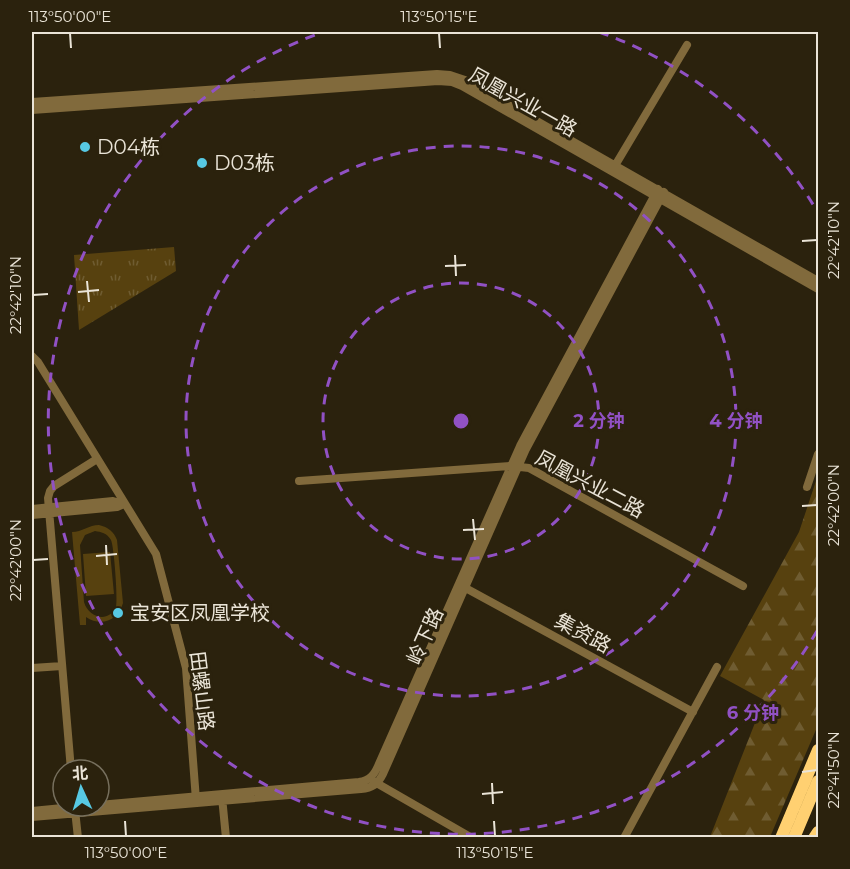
<svg xmlns="http://www.w3.org/2000/svg" width="850" height="869" font-family="Montserrat,'Noto Sans SC',sans-serif">
<style>
.forest{fill:url(#forest-firs)}
.park{fill:url(#park-tufts)}
.garden{fill:#57410f;fill-rule:evenodd}
.lines{fill:none;stroke-linecap:round;stroke-linejoin:round}
.minor{stroke:#816a3c;stroke-width:8}
.highway{stroke:#ffd071;stroke-width:12}
.ticks{fill:none;stroke:#eae4d7;stroke-width:2}
.ring{fill:none;stroke:#9151c4;stroke-width:3;stroke-dasharray:10 8}
.poi-dot{fill:#57c9e3;stroke:#2b220d;stroke-width:2}
.labels{text-anchor:middle;stroke-width:6;stroke-linejoin:round;paint-order:stroke}
.street-label{font-size:20px;fill:#eae4d7;stroke:#2b220d}
.poi-label{font-size:20px;fill:#eae4d7;stroke:#2b220d;text-anchor:start}
.centre{fill:#9151c4;stroke:#2b220d;stroke-width:3}
.ring-label{font-size:18px;text-anchor:middle;font-weight:bold;fill:#9151c4;stroke:#2b220d;stroke-width:6;stroke-linejoin:round;paint-order:stroke}
.neatline{fill:none;stroke:#eae4d7;stroke-width:2}
.ticks-label{font-size:15px;text-anchor:middle;fill:#eae4d7}
</style>
<defs>
<pattern id="forest-firs" width="22" height="20" patternUnits="userSpaceOnUse" patternTransform="scale(1.5)"><rect width="22" height="20" fill="#57410f"/><path d="M5 1l3.5 6h-7zM16 11l3.5 6h-7z" fill="#6f5c31"/></pattern>
<pattern id="park-tufts" width="24" height="20" patternUnits="userSpaceOnUse" patternTransform="scale(1.5)"><rect width="24" height="20" fill="#57410f"/><path d="M3 7l-1-3M5 7V3M7 7l1-3M15 17l-1-3M17 17v-4M19 17l1-3" fill="none" stroke="#6f5c31"/></pattern>
</defs>
<rect width="100%" height="100%" fill="#2b220d"/>
<!-- forest -->
<path class="forest" d="M818,475V725L770,837H710L764,700L720,676L799,532Z"/>
<!-- park -->
<path class="park" d="M174,247L176,271L79,330L74,255Z"/>
<!-- garden -->
<path class="garden" d="M99,525C108,527 114,532 117,540L123,603C118,621 101,627 86,617V625H80L72,532C82,532 89,525 99,525ZM95,531C101,532 107,533 111,540C114,546 118,600 116,607C108,624 88,617 84,602L80,545L85,535Z
M110,552L114,594L86,596L83,554Z"/>
<g class="lines">
<!-- minor -->
<path class="minor" d="M32,102L437,74L450,75L465,80L818,281
M32,110L438,81L452,82L462,86L818,289
M613,169L687,45
M32,356L38,362L156,554L186,668L196,800
M299,481L511,466L529,468L743,586
M807,487L818,454
M32,509L113,501L124,504
M32,515L117,507L124,504
M460,585L693,712
M32,668L62,666
M71,770L48,498L50,491L54,486L97,459
M373,781L472,838
M222,797L226,838
M99,805L359,782C370,780 374,775 378,766L520,446L658,189
M75,810L78,838
M32,811L83,806
M32,817L361,789C372,788 378,784 383,774L526,449L664,192
M624,838L717,667"/>
<!-- highway -->
<path class="highway" d="M781,838L818,750
M794,838L818,781
M814,838L818,832"/>
</g>
<!-- ticks -->
<path class="ticks" d="M70,33L71,48M439,33L440,48M802,241L817,240M455,255L456,276M445,266L466,265M87,281L89,302M78,292L99,290M33,295L48,294M802,506L817,505M473,519L475,540M463,530L484,529M106,545L107,565M96,556L117,554M33,560L48,559M802,772L817,770M492,783L493,804M482,794L503,792M125,821L126,836M494,821L495,836"/>
<!-- distance rings -->
<g class="ring">
<circle cx="461" cy="421" r="138"/>
<circle cx="461" cy="421" r="275"/>
<path d="M817 631A413 413 0 1 1 323 32M599 32A413 413 0 0 1 817 211"/>
</g>
<!-- markers -->
<g class="poi-dot">
<circle cx="85" cy="147" r="6"/>
<circle cx="202" cy="163" r="6"/>
<circle cx="118" cy="613" r="6"/>
</g>
<g class="labels">
<!-- street labels -->
<g class="street-label">
<text transform="translate(523 102) rotate(29)" y="7">凤凰兴业一路</text>
<text transform="translate(590 484) rotate(28)" y="7">凤凰兴业二路</text>
<text transform="translate(583 633) rotate(28)" y="7">集资路</text>
<text transform="translate(425 636) rotate(-66)" y="7">岭下路</text>
<text transform="translate(202 691) rotate(83)" y="7">田螺山路</text>
</g>
<!-- poi labels -->
<g class="poi-label">
<text x="97" y="154">D04栋</text>
<text x="214" y="170">D03栋</text>
<text x="130" y="620">宝安区凤凰学校</text>
</g>
</g>
<circle cx="461" cy="421" r="9" class="centre"/>
<g class="ring-label">
<text x="599" y="427">2 分钟</text>
<text x="736" y="427">4 分钟</text>
<text x="753" y="719">6 分钟</text>
</g>
<!-- border -->
<rect width="850" height="869" fill="none" stroke="#2b220d" stroke-width="66"/>
<!-- north arrow -->
<g transform="translate(81 788) rotate(356)"><circle r="28" fill="#2b220d" stroke="#77705e" stroke-width="1.5"/>
<path d="M0-4.5L10 22L0 15L-10 22Z" fill="#57c9e3"/>
<text y="-9" font-size="16" font-weight="bold" text-anchor="middle" fill="#eae4d7">北</text>
</g>
<rect x="33" y="33" width="784" height="803" class="neatline"/>
<g class="ticks-label">
<text x="70" y="22">113°50'00"E</text>
<text x="439" y="22">113°50'15"E</text>
<text transform="translate(834 240) rotate(-90)" y="5">22°42'10"N</text>
<text transform="translate(16 295) rotate(-90)" y="5">22°42'10"N</text>
<text transform="translate(834 505) rotate(-90)" y="5">22°42'00"N</text>
<text transform="translate(16 560) rotate(-90)" y="5">22°42'00"N</text>
<text transform="translate(834 770) rotate(-90)" y="5">22°41'50"N</text>
<text x="126" y="858">113°50'00"E</text>
<text x="495" y="858">113°50'15"E</text>
</g>
</svg>
